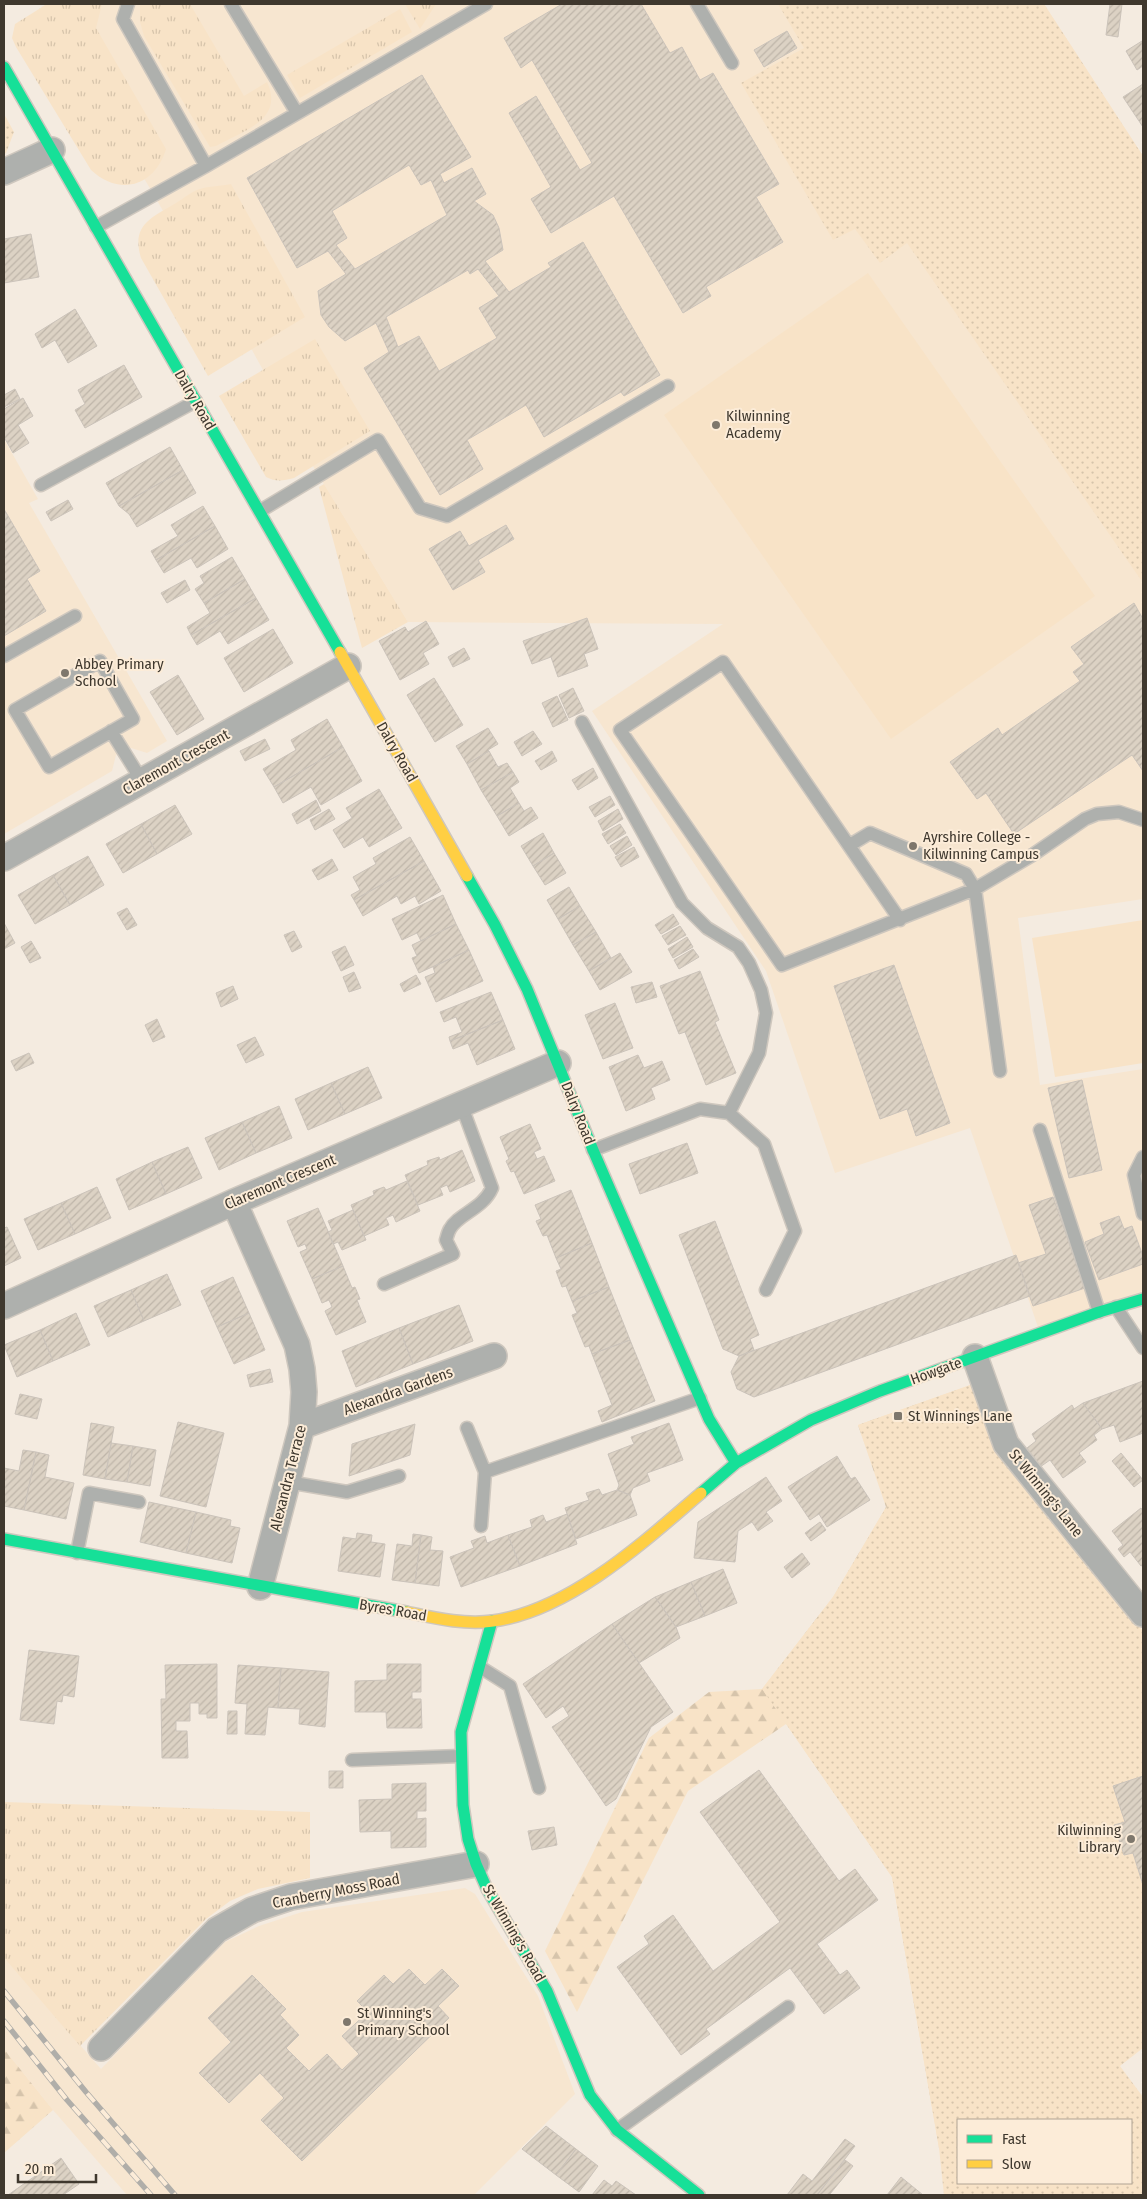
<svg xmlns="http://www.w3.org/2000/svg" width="1147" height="2199" font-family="'Fira Sans Condensed',sans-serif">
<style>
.built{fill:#f7e6d0}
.grass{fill:url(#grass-tufts)}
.forest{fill:url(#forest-firs)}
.park{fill:url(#park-dots);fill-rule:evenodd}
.garden{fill:#f8e3c7}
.building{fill:url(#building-hatch);stroke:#cbc3ba;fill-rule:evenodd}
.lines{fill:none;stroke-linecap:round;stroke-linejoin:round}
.lane-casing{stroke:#cec7be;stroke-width:15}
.street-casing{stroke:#cec7be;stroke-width:28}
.fast-casing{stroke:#cec7be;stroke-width:14}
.slow-casing{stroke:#cec7be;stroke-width:14}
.lane{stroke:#aeb0ad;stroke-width:12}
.street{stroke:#aeb0ad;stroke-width:25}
.fast{stroke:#16e098;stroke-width:11}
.slow{stroke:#ffcf43;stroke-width:11}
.rail-casing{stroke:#b0aea9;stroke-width:5.5}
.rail{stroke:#fcecd8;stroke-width:4;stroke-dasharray:11;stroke-linecap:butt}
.poi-dot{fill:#7e776c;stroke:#fcecd8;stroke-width:2}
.labels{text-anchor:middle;stroke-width:4;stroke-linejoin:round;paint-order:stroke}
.street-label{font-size:15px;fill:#3f382e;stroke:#fcecd8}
.poi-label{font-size:15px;fill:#3f382e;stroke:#fcecd8;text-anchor:start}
</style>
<defs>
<pattern id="grass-tufts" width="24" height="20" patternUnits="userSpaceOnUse" patternTransform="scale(1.25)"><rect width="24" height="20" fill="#f8e3c7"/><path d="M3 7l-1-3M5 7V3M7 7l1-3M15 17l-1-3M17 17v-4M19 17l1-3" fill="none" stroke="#d6c4ab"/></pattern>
<pattern id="forest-firs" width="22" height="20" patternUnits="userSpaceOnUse" patternTransform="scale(1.25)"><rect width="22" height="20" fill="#f8e3c7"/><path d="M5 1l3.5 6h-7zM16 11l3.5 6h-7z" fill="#d6c4ab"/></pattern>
<pattern id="park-dots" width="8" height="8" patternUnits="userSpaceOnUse" patternTransform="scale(1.25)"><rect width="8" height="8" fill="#f8e3c7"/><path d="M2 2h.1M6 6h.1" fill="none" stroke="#d6c4ab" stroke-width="1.8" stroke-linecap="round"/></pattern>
<pattern id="building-hatch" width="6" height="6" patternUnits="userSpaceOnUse" patternTransform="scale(1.25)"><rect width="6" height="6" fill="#dcd2c4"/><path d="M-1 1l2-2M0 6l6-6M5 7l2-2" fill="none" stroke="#beb5a9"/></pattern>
</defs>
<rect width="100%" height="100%" fill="#f4ebe0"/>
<!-- built -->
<path class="built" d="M47,4H1044L1143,156V899L1018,918L1040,1085L1143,1069V1299L1040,1333L970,1128L835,1173L766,971L592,711L723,624L408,622L263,384V370L252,350L237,341L154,195L41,7Z
M4,439L38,499L29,503L167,741L147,753L131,748L116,755L112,771L4,834Z
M465,1888L475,1894L538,1996L575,2094L474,2195H127L53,2110L4,2049V1958L101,2069L225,1942L259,1926L302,1912Z"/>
<!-- grass -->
<path class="grass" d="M47,4H102L96,28L166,149C155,186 120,197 91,170L16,47L12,38L15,24Z
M140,4H190L244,96L267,82C285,120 242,131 216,146L210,147L144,36L140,22Z
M405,4H436L420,29Z
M400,9L412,32L300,98L287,75Z
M231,184L305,317L208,376L141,258C131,225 151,218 176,203C183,199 192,191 200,189C209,186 221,186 231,184Z
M315,339L370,431L294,478C283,481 276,482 266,477L219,396Z
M324,484L408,622L362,648L319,487Z
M4,1802L310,1812V1878L258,1889L230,1901L206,1919L80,2046L4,1958Z"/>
<!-- forest -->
<path class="forest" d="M976,1383L939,2148L892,1877L786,1724L688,1791L577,2012L545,1951L649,1738L709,1692L762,1689L833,1597L886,1507L858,1425Z
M4,2049L53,2110L4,2153Z"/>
<!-- park -->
<path class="park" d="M778,4H1044L1143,156V579L1141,580L907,243L880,263L855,229L833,240L741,83L804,48Z
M4,114L14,132L6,153L4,154Z
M976,1383L1004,1457L1143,1631V2048L1120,2066L1143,2097V2195H944L939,2148L892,1877L762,1689L833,1597L887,1506L858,1425ZM958,2120H1131V2183H958Z"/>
<!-- garden -->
<path class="garden" d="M868,273L1095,596L891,739L664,415Z
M1143,920V1063L1055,1077L1032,938Z"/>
<!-- building -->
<path class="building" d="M562,4H641L670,53L682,47L700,80L713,73L779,184L756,197L783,242L706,287L711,296L683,313L614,196L551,233L531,199L551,187L509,113L536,96L580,170L592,163L532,60L521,68L504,38Z
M1110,4H1122L1118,37L1106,35Z
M787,31L797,48L764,67L754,50Z
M1142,41L1143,66L1137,70L1126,51Z
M422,75L471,157L440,174L444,183L472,168L486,194L474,201L493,215L499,228L503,250L485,261L509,292L551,267L548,263L583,242L660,375L624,396L621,392L544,437L526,405L467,440L483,469L440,495L364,368L389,352L376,323L345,341L329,327L321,315L318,291L346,274L328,251L297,268L247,178ZM409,165L421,185L431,180L447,215L355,269L336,245L347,238L332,211ZM478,269L499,296L479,308L497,338L439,371L419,336L398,347L386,317L468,270L470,274Z
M1143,84V127L1123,97Z
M31,234L39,277L4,283V239Z
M75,309L97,346L68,363L55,340L42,348L35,334Z
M124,365L142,397L85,428L75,410L85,404L78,390Z
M15,389L20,399L4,407V395Z
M23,398L33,416L18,425L29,443L13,453L4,437V409Z
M170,447L183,470L119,506L106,483Z
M183,470L196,493L137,527L129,514L119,506Z
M68,500L73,509L51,521L46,512Z
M203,506L215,526L156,560L151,551L178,536L171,525Z
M4,509L40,571L27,579L46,611L4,636Z
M506,525L514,539L478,560L485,572L453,590L429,549L460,531L469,546Z
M215,526L228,549L197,568L191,558L164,573L156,560Z
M232,557L245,579L204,603L195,589L204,583L200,576Z
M245,579L256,598L191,635L187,627L210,613L204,603Z
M185,580L190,590L167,603L161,593Z
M256,598L269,620L228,644L220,631L197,645L191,635Z
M1134,603L1143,619V771L1132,755L1014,834L986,793L977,799L950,762L998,728L1002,735L1080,681L1073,672L1084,664L1071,647Z
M587,618L598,649L584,654L588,666L558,677L551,657L532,664L523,641Z
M426,621L439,644L423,653L429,664L400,680L379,641L405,627L408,632Z
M273,629L293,663L244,692L224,658Z
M464,648L470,659L453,667L448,657Z
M178,675L204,719L177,735L150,692Z
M434,678L463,725L435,742L407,695Z
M573,688L584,711L569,718L559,695Z
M557,696L568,720L553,727L542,703Z
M327,719L343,747L274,787L263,769L296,750L291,740Z
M488,728L498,744L488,750L489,751L467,764L456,746Z
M533,731L542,744L522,756L514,742Z
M265,739L270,749L245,761L240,751Z
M343,747L362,781L321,805L311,787L283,803L274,787Z
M489,751L498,767L507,763L513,772L481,790L467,764Z
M552,751L557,761L541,770L535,761Z
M593,768L598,778L578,790L572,780Z
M513,772L519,782L510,788L519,803L497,816L481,790Z
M379,789L402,828L369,847L363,837L344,848L333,830L352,818L346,808Z
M610,796L615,805L595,817L589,807Z
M316,800L321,811L297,824L292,814Z
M519,803L524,811L531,807L538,818L509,836L497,816Z
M175,805L192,834L157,854L141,824Z
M329,809L335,819L315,830L310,820Z
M618,809L623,819L603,831L598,821Z
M141,824L157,854L123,873L106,844Z
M620,824L626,833L608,844L602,834Z
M543,833L554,853L533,866L521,846Z
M627,836L632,845L616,855L610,846Z
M410,837L424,861L354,900L351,895L360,890L353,877L376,864L373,858Z
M634,847L639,857L621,867L615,857Z
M554,853L566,873L545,885L533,866Z
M88,856L104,885L70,905L53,875Z
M332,859L338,870L318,880L312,870Z
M424,861L441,891L419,904L415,896L401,904L397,896L363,916L354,900Z
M53,875L70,905L35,924L18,895Z
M569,887L580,906L558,919L547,900Z
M443,895L456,924L421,941L417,933L402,940L392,919Z
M580,906L596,932L573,945L558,919Z
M127,908L137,925L127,930L117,913Z
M673,914L679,924L661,934L655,925Z
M4,923L15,943L4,949Z
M456,924L469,950L419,973L412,958L417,956L412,945Z
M680,926L686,935L668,945L662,936Z
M294,931L302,947L292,952L284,935Z
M596,932L611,958L589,971L573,945Z
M687,937L693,947L673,958L668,949Z
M31,941L41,958L30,963L21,947Z
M345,946L354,965L341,971L332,952Z
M693,949L699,957L679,969L674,960Z
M469,950L483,981L436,1002L425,977L435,973L433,967Z
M620,953L632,972L600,990L589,971Z
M894,965L950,1123L916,1136L907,1109L880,1119L834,986Z
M700,971L719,1020L715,1022L736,1073L706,1085L685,1032L679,1034L660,986Z
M354,972L361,988L349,992L343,977Z
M416,975L421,984L404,992L400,984Z
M652,982L657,997L636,1003L631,987Z
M233,986L238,999L221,1007L216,993Z
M491,992L503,1020L450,1041L449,1037L462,1032L456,1017L444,1022L440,1012Z
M615,1003L633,1048L603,1059L585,1015Z
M157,1019L165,1037L153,1042L145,1025Z
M503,1020L515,1049L477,1065L468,1043L453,1049L450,1041Z
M255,1037L264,1055L246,1063L237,1045Z
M29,1053L34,1063L16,1071L11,1061Z
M638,1055L644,1068L662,1061L670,1080L651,1088L655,1099L626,1111L609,1067Z
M368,1067L382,1098L345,1114L331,1083Z
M1082,1080L1102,1170L1069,1178L1048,1088Z
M331,1083L345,1114L308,1130L295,1099Z
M279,1106L292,1138L256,1153L242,1122Z
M242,1122L256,1153L219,1170L205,1138Z
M530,1124L541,1149L534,1152L537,1159L544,1156L555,1181L524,1194L514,1171L511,1172L506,1161L509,1159L500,1137Z
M687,1143L698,1173L640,1194L629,1164Z
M188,1147L202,1178L166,1194L152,1162Z
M462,1150L475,1181L450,1192L447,1185L440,1188L443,1195L418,1205L405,1175L428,1165L427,1161L439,1157L440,1160Z
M152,1162L166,1194L129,1210L116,1179Z
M407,1181L420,1211L396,1222L393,1215L386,1218L389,1225L364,1236L351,1205L374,1195L373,1191L384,1187L386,1190Z
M97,1187L111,1218L75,1234L61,1203Z
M571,1190L592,1243L556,1258L547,1235L543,1236L536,1221L541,1219L535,1205Z
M1053,1197L1085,1288L1033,1306L1018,1263L1046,1254L1029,1205Z
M61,1203L75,1234L38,1250L24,1219Z
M318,1208L343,1266L312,1279L300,1252L307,1249L305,1244L298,1247L287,1221Z
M353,1210L366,1240L342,1250L338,1242L333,1244L328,1232L332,1230L328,1221Z
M1119,1216L1124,1229L1132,1226L1143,1256V1264L1099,1280L1085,1242L1104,1234L1100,1223Z
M715,1221L759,1335L750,1339L754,1350L739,1356L723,1349L679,1235Z
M7,1227L21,1258L4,1266V1228Z
M592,1243L609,1287L572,1301L566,1286L562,1287L556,1271L561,1269L556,1258Z
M1016,1255L1030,1296L754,1397L737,1389L731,1372L739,1356Z
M343,1266L352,1288L355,1287L360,1299L357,1300L366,1322L336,1335L325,1311L332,1307L329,1300L322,1303L312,1279Z
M167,1274L181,1305L144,1321L131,1290Z
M233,1277L249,1313L217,1327L201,1291Z
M609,1287L630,1340L592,1354L589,1346L585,1347L572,1315L577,1313L572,1301Z
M131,1290L144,1321L108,1337L94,1306Z
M459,1305L473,1341L413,1364L399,1328Z
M76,1313L90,1345L53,1361L40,1330Z
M249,1313L265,1350L234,1364L217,1327Z
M399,1328L413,1364L356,1387L342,1351Z
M40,1330L53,1361L17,1377L4,1345Z
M630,1340L655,1401L602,1422L598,1411L612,1405L592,1354Z
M270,1369L273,1382L250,1387L247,1375Z
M1143,1381V1433L1120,1442L1114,1425L1102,1429L1083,1403Z
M20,1394L42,1399L37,1419L15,1414Z
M1083,1403L1102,1429L1094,1435L1097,1440L1079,1453L1086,1462L1063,1478L1050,1460L1040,1467L1027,1448L1036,1441L1032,1434L1072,1405L1074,1409Z
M178,1422L224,1433L206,1507L160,1496Z
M91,1423L114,1427L105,1479L83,1475Z
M669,1423L683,1460L647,1473L650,1481L633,1488L630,1495L617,1490L619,1485L608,1454L634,1444L631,1437Z
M415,1424L410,1455L349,1476L352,1444Z
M111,1443L133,1446L127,1482L105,1479Z
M133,1446L156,1450L150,1486L127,1482Z
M23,1450L36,1452L24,1510L4,1506V1468L19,1471Z
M36,1452L49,1455L45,1477L74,1483L66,1519L24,1510Z
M1121,1453L1143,1480L1134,1487L1112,1461Z
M837,1456L851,1479L855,1477L870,1500L827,1527L819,1514L810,1520L788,1487Z
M766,1477L782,1501L766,1512L773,1521L758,1531L752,1522L738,1531L735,1562L694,1558L698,1522Z
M599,1489L602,1495L617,1490L630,1495L637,1515L576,1539L565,1508L589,1500L586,1493Z
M149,1502L196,1512L186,1553L140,1542Z
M1141,1508L1143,1511V1565L1141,1566L1130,1552L1124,1557L1118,1549L1123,1545L1112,1531Z
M196,1512L231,1520L230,1526L240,1528L232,1563L186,1553Z
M567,1514L577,1544L520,1566L508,1535L532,1527L530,1520L543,1515L546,1522Z
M820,1522L826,1530L811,1541L805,1533Z
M357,1533L372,1535L371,1542L385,1544L380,1577L338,1571L343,1537L356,1539Z
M413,1534L421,1535L415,1583L392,1580L397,1544L412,1546Z
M421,1535L432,1537L430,1550L443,1551L439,1586L415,1583Z
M508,1535L520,1566L461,1587L450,1557L474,1548L471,1541L485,1536L487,1543Z
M802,1553L810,1564L792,1578L784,1567Z
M723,1569L737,1603L705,1616L691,1582Z
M691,1582L705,1616L676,1627L655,1597Z
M655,1597L676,1627L680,1638L639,1663L612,1624Z
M612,1624L673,1712L651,1727L616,1799L606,1806L552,1727L569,1716L563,1706L546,1718L523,1684Z
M29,1650L79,1656L74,1697L63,1695L62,1702L57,1701L54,1724L20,1720Z
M217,1664V1718H207V1714H199V1703H190V1721H176V1731H187L188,1758H162L161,1699H166L165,1665Z
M387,1664H421V1692H412V1699H421L422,1728H387L386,1712H355V1681L387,1680Z
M238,1665L281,1668L278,1708L268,1707L265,1735L245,1734L247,1704L235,1703Z
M281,1668L329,1672L325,1727L299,1724L300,1709L278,1708Z
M228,1711H237V1734H227Z
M759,1770L839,1881L855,1869L878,1900L817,1944L840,1975L847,1970L860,1988L824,2014L790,1968L706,2029L710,2034L681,2055L617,1967L649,1944L644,1936L673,1915L713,1971L780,1922L700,1812Z
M329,1771H343V1788H329Z
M1143,1776V1885L1133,1853L1124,1855L1114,1825L1125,1822L1113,1786Z
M426,1783V1811H417V1819L426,1818V1847L391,1848V1831L360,1832L359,1800L392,1799V1784Z
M554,1827L557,1845L532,1850L528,1831Z
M409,1969L425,1985L442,1969L459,1986L438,2006L449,2018L302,2161L261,2120L284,2098L260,2073L229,2103L199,2073L231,2042L208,2018L252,1975L286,2009L280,2015L299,2035L286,2048L309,2071L327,2054L342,2070L359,2054L342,2036L368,2012L357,2001L384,1975L393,1984Z
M546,2126L576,2149L556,2175L522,2149Z
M845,2139L855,2146L817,2195H787L803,2174L812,2181Z
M576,2149L598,2166L579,2192L556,2175Z
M61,2158L79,2184L63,2195H8Z
M845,2160L853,2166L830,2194L832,2195H817Z
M901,2177L923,2195H887Z
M604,2180L612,2186L616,2181L636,2195H592Z"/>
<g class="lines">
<!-- lane casing -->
<g class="lane-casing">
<path id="lane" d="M128,4L123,19L206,166
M231,4L297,113
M697,4L732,63
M96,227L206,166L486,4
M41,485L196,401
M260,511L378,440L420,508L447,516L668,386
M4,656L75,616
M100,661L133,719L49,767L15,710Z
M582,722L682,903L707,928L738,947L749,963L761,990L766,1013L759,1053L729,1113
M111,731L142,781
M850,845L870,833L966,874L975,889L1000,1071
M900,920L723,662L620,730L782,965L975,889L1034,854L1085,819L1097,814L1119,812L1143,820
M1040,1130L1099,1312
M593,1150L700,1109L729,1113L764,1144L795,1231L766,1290
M1143,1157L1134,1175L1143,1214
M384,1284L453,1254L446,1240C447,1237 448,1232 450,1229C458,1214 483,1209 492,1188L461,1104
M1116,1307L1143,1348
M467,1428L485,1472L481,1526
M485,1472L700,1398
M288,1482L347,1492L399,1476
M77,1553L89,1493L139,1502
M480,1667L510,1686L539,1788
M352,1760L460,1756
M617,2130L788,2007"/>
</g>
<!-- street casing -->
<g class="street-casing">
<path id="street" d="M4,172L52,150
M4,858L348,666
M234,1202L297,1345L302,1369L304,1392L302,1426L260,1587
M4,1306L234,1202L558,1063
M975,1357L1006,1444L1143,1614
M302,1426L494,1356
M101,2048L217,1930L252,1910L291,1897L476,1864"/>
</g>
<!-- fast casing -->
<g class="fast-casing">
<path id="fast" d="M4,67L340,652
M467,876L495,925L527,989L593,1150L709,1419L736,1463L701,1493
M736,1463L811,1420L880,1391L1099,1312L1143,1299
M4,1539L406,1612
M492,1621L461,1732L463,1805L468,1839L476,1864L487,1889L547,1991L590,2095L617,2130L699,2195"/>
</g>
<!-- slow casing -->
<g class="slow-casing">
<path id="slow" d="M340,652L467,876
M406,1612C435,1618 464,1625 493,1621C569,1611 644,1542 701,1493"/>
</g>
<!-- lane -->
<use href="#lane" class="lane"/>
<!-- street -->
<use href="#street" class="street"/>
<!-- fast -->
<use href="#fast" class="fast"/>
<!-- slow -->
<use href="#slow" class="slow"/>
<!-- rail casing -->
<g class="rail-casing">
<path id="rail" d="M4,1991L86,2092L175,2195
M4,2021L67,2100L151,2195"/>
</g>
<!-- rail -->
<use href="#rail" class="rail"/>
</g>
<!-- markers -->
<g class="poi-dot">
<circle cx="716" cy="425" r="5"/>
<circle cx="65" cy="673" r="5"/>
<circle cx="913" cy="846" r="5"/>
<rect x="893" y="1411" width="10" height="10" rx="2.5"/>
<circle cx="1131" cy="1839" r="5"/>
<circle cx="347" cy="2022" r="5"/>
</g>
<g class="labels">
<!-- street labels -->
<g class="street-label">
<text transform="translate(195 400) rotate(60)" y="5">Dalry Road</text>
<text transform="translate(397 752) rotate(60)" y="5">Dalry Road</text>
<text transform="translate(176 762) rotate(-29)" y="5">Claremont Crescent</text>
<text transform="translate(578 1113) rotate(68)" y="5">Dalry Road</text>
<text transform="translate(280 1182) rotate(-23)" y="5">Claremont Crescent</text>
<text transform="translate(936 1371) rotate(-20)" y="5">Howgate</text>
<text transform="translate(398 1391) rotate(-20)" y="5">Alexandra Gardens</text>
<text transform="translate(288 1478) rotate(-76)" y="5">Alexandra Terrace</text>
<text transform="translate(1046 1493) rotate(51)" y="5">St Winning's Lane</text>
<text transform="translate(393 1610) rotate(10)" y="5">Byres Road</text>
<text transform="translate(336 1891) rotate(-11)" y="5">Cranberry Moss Road</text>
<text transform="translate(514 1933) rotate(60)" y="5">St Winning's Road</text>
</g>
<!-- poi labels -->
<g class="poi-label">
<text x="726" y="421">Kilwinning<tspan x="726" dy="17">Academy</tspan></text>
<text x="75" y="669">Abbey Primary<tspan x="75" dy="17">School</tspan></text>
<text x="923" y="842">Ayrshire College -<tspan x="923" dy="17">Kilwinning Campus</tspan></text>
<text x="908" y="1421">St Winnings Lane</text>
<text x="1121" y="1835" text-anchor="end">Kilwinning<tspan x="1121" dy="17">Library</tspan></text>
<text x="357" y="2018">St Winning's<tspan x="357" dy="17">Primary School</tspan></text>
</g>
</g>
<!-- border -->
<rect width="1147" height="2199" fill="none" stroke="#3f382e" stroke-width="10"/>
<!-- legend -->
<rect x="957" y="2119" width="175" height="65" fill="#fcecd8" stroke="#b0a494"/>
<rect x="967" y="2135" width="25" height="8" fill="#16e098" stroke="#b0a494"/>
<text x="1002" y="2144" font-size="15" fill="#3f382e">Fast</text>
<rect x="967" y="2160" width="25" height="8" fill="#ffcf43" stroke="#b0a494"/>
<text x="1002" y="2169" font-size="15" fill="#3f382e">Slow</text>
<!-- scale -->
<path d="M18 2174v8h78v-8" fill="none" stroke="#3f382e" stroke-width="2.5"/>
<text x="25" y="2174" font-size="15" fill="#3f382e" stroke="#fcecd8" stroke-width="4" paint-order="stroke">20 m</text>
</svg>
